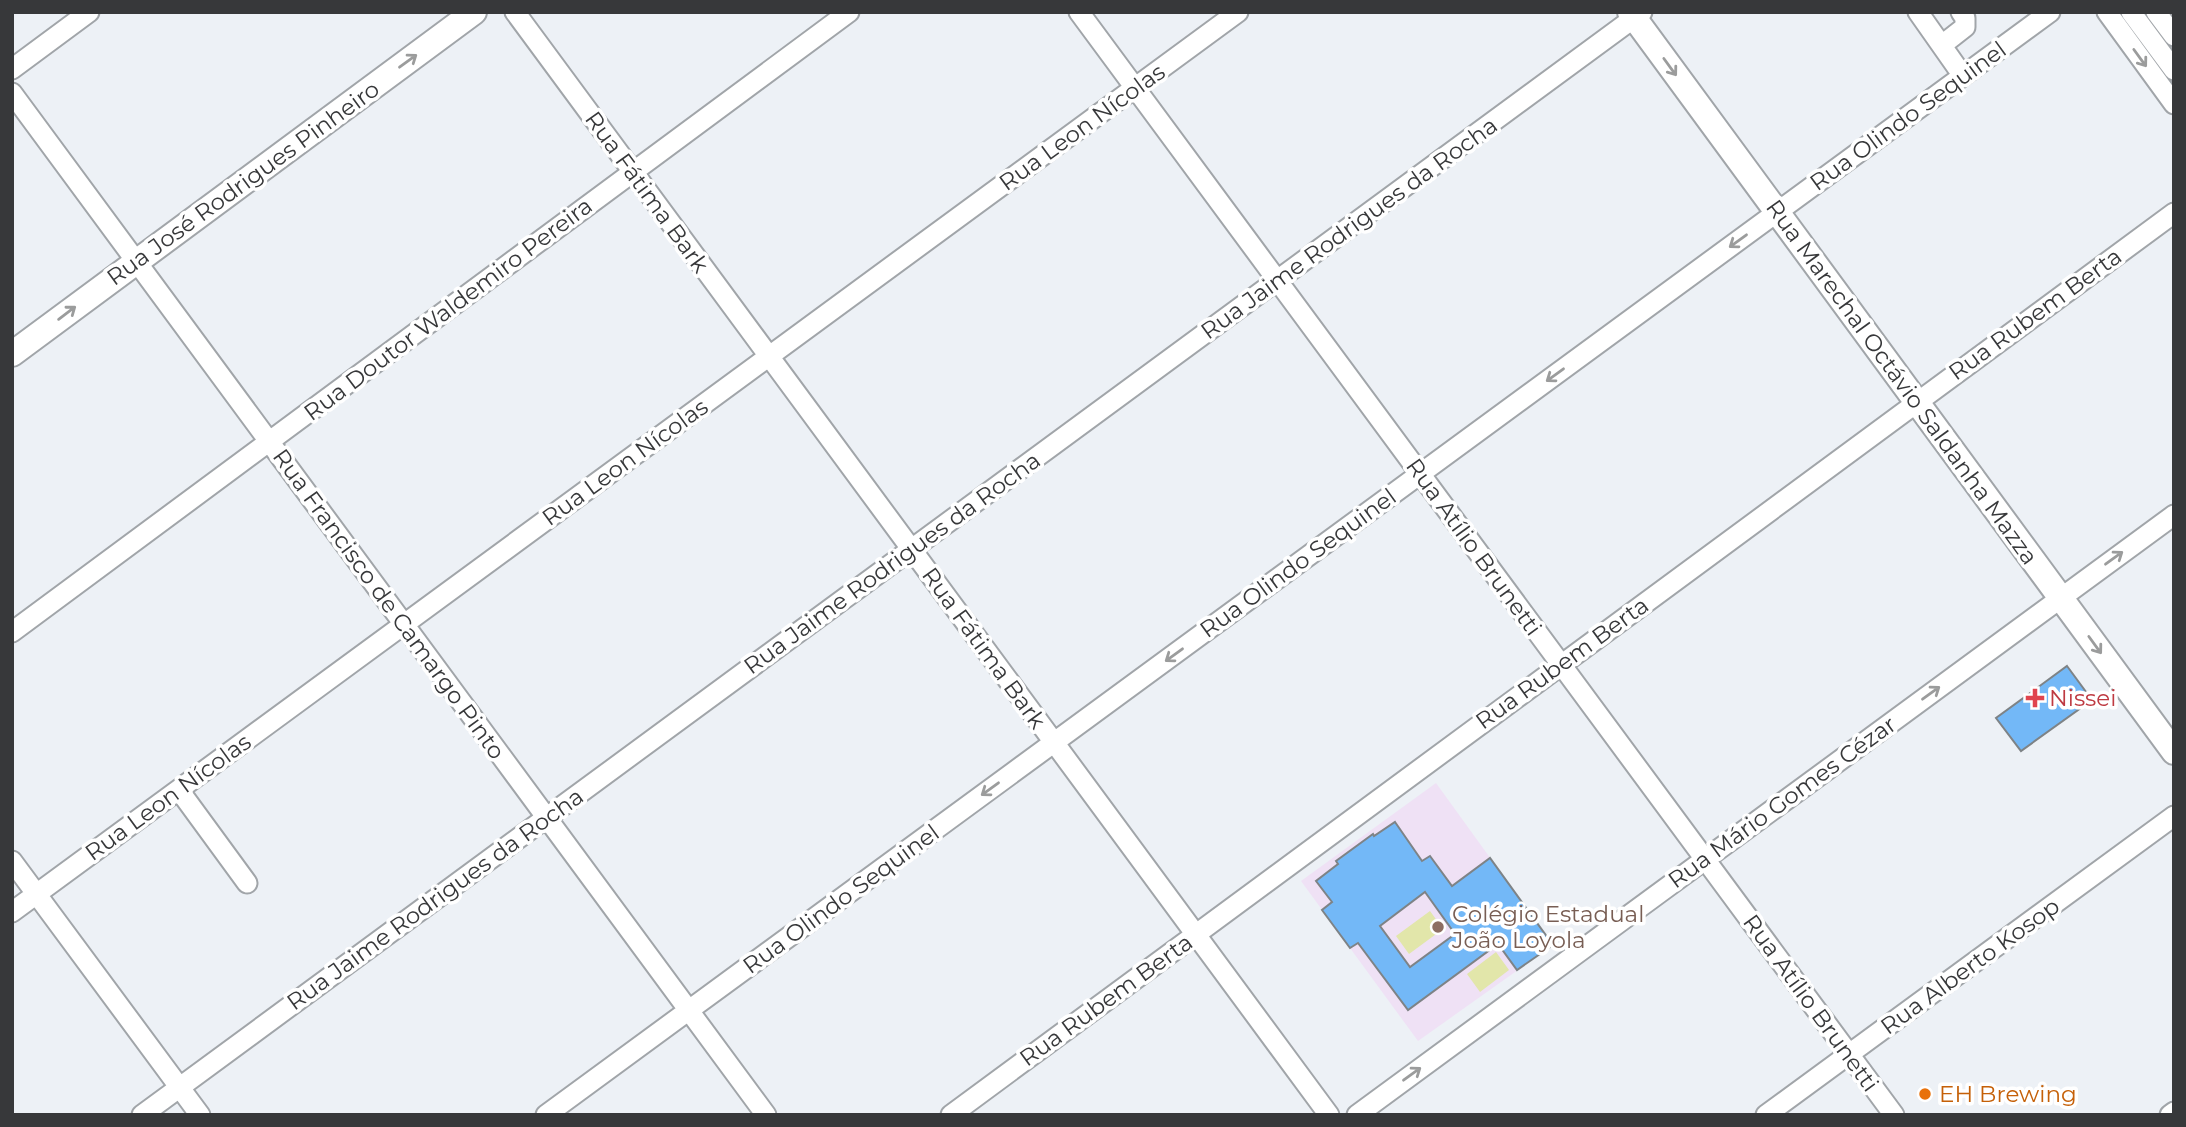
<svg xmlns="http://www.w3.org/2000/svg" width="2186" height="1127" font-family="Montserrat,sans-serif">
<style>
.education{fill:#efe1f5}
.green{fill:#e2e6aa}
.building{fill:#73b8f7;stroke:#7e8386;stroke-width:2;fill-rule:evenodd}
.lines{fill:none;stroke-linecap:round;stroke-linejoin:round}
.minor-casing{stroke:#a1a5a9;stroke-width:23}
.major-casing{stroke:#a1a5a9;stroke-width:28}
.minor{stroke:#fff;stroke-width:19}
.major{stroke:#fff;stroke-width:24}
.oneway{stroke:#9b9c9c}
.health-dot{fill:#e0444e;stroke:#fff;stroke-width:2.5}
.education-dot{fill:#8d6e63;stroke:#fff;stroke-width:2.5}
.food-dot{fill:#e8710a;stroke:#fff;stroke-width:2.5}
.labels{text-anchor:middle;stroke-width:7;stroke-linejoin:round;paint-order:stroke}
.street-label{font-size:23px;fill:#37383a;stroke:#fff}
.health-label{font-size:23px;fill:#be3a42;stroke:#fff;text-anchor:start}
.education-label{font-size:23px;fill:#785e54;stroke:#fff;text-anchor:start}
.food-label{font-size:23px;fill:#c56008;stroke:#fff;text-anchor:start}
</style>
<rect width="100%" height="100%" fill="#edf1f6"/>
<!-- education -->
<path class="education" d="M1436,783L1553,945L1418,1041L1301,881Z"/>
<!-- green -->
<path class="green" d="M1430,911L1443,929L1409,954L1396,936Z
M1496,952L1509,970L1480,992L1467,974Z"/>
<!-- building -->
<path class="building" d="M2067,666L2092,700L2021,751L1996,718Z
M1395,822L1422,861L1430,856L1452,886L1490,858L1553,945L1517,970L1498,944L1408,1010L1358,943L1350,948L1322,910L1332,902L1316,881L1338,864L1336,861L1373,834L1374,836ZM1425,892L1455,934L1410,967L1380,926Z"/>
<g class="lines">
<!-- minor casing -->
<g class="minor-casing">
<path id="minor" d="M515,12L1329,1115
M1079,12L1894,1115
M1918,12L1963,76
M2107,12L2174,104
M2131,12L2174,70
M2156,12L2174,36
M1942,45L1965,27V18L1961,12
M12,69L89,12
M12,93L766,1115
M12,632L849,12
M179,790L247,883
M12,861L200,1115
M12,912L1238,12
M142,1115L1642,12
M546,1115L2050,12
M951,1115L2174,213
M1357,1115L2174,515
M1766,1115L2174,816
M2170,1115L2174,1112"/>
</g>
<!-- major casing -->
<g class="major-casing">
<path id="major" d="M1630,12L2174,752
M12,354L474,12"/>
</g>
<!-- minor -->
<use href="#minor" class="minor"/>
<!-- major -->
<use href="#major" class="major"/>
</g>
<!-- one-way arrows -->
<defs><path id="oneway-shaft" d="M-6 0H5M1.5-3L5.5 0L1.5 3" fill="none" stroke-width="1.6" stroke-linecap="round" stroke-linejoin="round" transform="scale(1.75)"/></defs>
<g class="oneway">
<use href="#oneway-shaft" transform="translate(2140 58) rotate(54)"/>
<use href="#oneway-shaft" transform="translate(408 61) rotate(-36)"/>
<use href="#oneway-shaft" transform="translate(1670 67) rotate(54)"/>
<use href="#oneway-shaft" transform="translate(1738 241) rotate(144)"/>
<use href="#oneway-shaft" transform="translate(67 313) rotate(-37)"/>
<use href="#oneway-shaft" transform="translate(1555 375) rotate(144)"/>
<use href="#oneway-shaft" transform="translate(2114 558) rotate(-36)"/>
<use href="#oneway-shaft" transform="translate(2095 645) rotate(54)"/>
<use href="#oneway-shaft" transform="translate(1174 655) rotate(144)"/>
<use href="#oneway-shaft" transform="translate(1931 693) rotate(-36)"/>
<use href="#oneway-shaft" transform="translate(990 789) rotate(144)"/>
<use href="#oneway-shaft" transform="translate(1412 1074) rotate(-36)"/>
</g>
<!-- markers -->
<path class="health-dot" d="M2031.5 687.5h7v7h7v7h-7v7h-7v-7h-7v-7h7z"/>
<circle class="education-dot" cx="1438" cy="927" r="7"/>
<circle class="food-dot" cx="1925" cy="1094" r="7"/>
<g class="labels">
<!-- street labels -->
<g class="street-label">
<text transform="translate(1908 116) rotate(-36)" y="8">Rua Olindo Sequinel</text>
<text transform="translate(1082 127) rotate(-36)" y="8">Rua Leon Nícolas</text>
<text transform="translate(243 183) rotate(-36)" y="8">Rua José Rodrigues Pinheiro</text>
<text transform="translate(647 192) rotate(54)" y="8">Rua Fátima Bark</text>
<text transform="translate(1349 228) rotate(-36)" y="8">Rua Jaime Rodrigues da Rocha</text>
<text transform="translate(448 309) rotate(-37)" y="8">Rua Doutor Waldemiro Pereira</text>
<text transform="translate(2035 314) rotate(-36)" y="8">Rua Rubem Berta</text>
<text transform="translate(1902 382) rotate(54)" y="8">Rua Marechal Octávio Saldanha Mazza</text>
<text transform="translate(625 462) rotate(-36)" y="8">Rua Leon Nícolas</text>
<text transform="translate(1474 547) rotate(54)" y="8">Rua Atílio Brunetti</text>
<text transform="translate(892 563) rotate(-36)" y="8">Rua Jaime Rodrigues da Rocha</text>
<text transform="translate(1298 563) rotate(-36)" y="8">Rua Olindo Sequinel</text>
<text transform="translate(389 604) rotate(54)" y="8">Rua Francisco de Camargo Pinto</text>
<text transform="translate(984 648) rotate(54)" y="8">Rua Fátima Bark</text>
<text transform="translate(1562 663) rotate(-36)" y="8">Rua Rubem Berta</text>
<text transform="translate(168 797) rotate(-36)" y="8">Rua Leon Nícolas</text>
<text transform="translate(1782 802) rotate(-36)" y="8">Rua Mário Gomes Cézar</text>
<text transform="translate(435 899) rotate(-36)" y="8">Rua Jaime Rodrigues da Rocha</text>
<text transform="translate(841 899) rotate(-36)" y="8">Rua Olindo Sequinel</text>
<text transform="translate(1970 966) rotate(-36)" y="8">Rua Alberto Kosop</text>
<text transform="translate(1106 1000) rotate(-36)" y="8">Rua Rubem Berta</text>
<text transform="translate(1811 1003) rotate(54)" y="8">Rua Atílio Brunetti</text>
</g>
<!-- health labels -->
<g class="health-label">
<text x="2049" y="706">Nissei</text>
</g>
<!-- education labels -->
<g class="education-label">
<text x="1452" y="922">Colégio Estadual<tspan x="1452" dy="26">João Loyola</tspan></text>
</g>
<!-- food labels -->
<g class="food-label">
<text x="1939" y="1102">EH Brewing</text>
</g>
</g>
<!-- border -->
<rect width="2186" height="1127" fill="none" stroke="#37383a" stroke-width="28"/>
</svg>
